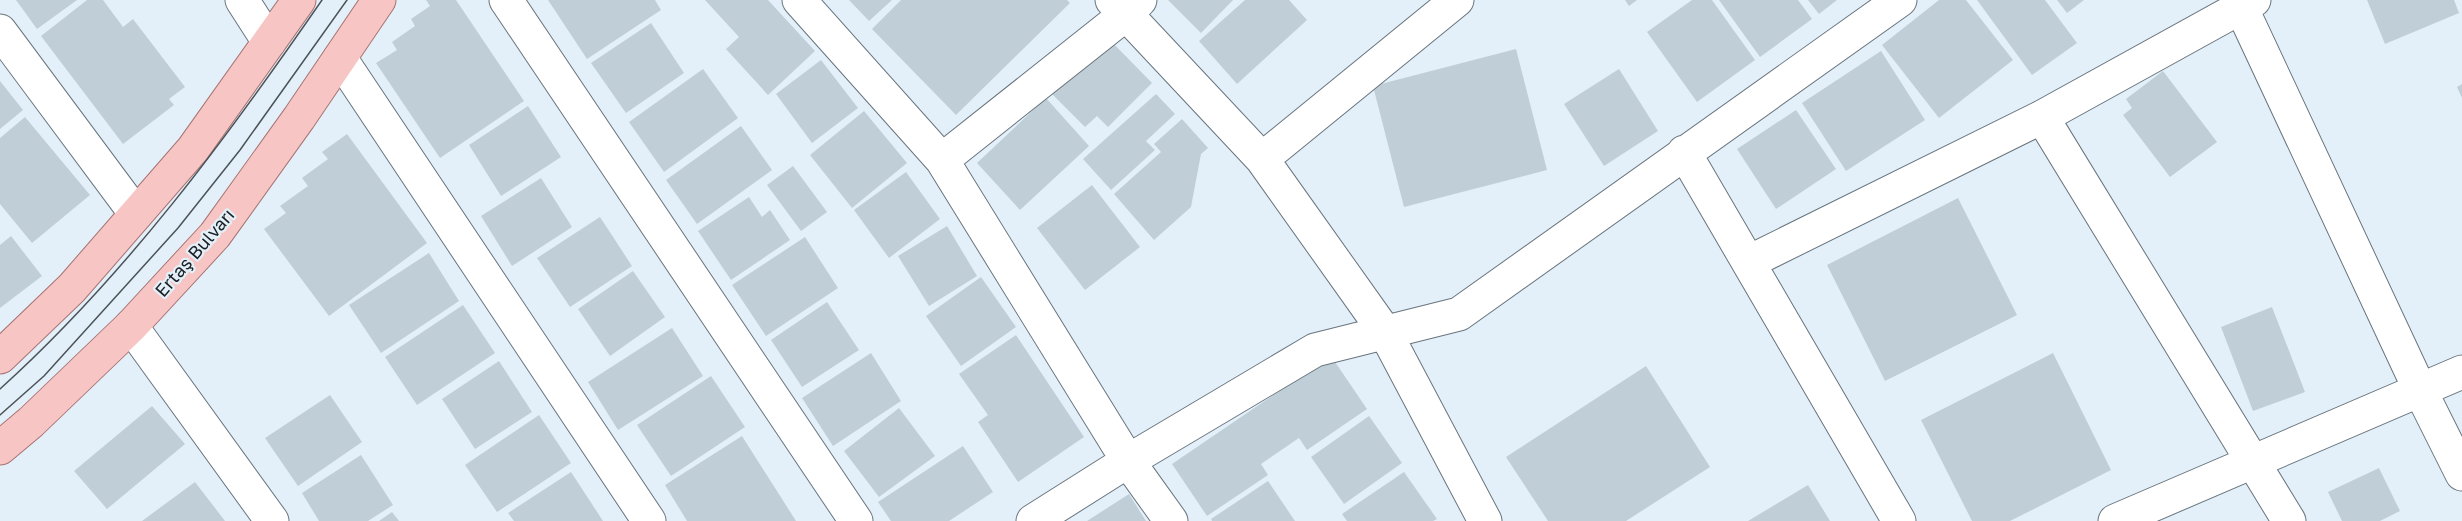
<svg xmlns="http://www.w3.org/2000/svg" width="2462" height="521" font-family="'Golos Text',sans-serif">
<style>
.building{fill:#c0ced7}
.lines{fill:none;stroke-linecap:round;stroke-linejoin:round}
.minor-casing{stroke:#69757d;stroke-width:35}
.primary-casing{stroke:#a67372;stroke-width:35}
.minor{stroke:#fff;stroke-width:33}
.primary{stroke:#f7c6c4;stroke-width:33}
.tram{stroke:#4c5357;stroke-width:1.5}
.labels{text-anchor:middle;stroke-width:4.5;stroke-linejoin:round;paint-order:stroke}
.street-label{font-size:18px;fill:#1a1f22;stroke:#e3f0fa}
</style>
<rect width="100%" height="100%" fill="#e3f0fa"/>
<!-- building -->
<path class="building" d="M16,0H77L37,29Z
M87,0H103L123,27L133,19L185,87L169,99L174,105L123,144L41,36Z
M426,0H456L524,101L440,158L376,63L397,50L392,42L415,26L411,19L430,6Z
M548,0H655L661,10L587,59Z
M705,0H768L815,51L768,95L726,49L739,37Z
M849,0H892L869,21Z
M901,0H1067L1070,3L956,115L872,29Z
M1168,0H1233L1201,33Z
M1245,0H1289L1307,20L1237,84L1199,41Z
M1625,0H1637L1629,6Z
M1692,0H1712L1755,60L1697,102L1647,32Z
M1719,0H1798L1812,19L1760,57Z
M1808,0H1837L1819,14Z
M1939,0H1966L2013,60L1939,118L1882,45Z
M1977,0H2045L2077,43L2032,75Z
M2057,0H2084L2067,13Z
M2367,0H2454L2459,13L2385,44Z
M651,23L684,73L626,113L591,63Z
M1107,37L1152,83L1108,127L1097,116L1085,127L1052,94Z
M1516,49L1547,170L1404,207L1373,86Z
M1881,51L1925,120L1846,171L1802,103Z
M821,60L858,108L812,143L776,94Z
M703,69L738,118L664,172L629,122Z
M1619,69L1658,131L1604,166L1564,104Z
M2163,71L2217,142L2170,177L2123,115L2132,108L2126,99Z
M0,81L23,110L0,129Z
M2462,84V98L2457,87Z
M1156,94L1175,114L1146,141L1155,150L1111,190L1083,159Z
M1046,98L1089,146L1020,210L977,163Z
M528,106L561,157L501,196L469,145Z
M1796,110L1836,169L1776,209L1737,149Z
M864,111L907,163L852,208L810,155Z
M25,117L90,195L32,243L0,204V138Z
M1182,119L1208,148L1201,154L1191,207L1154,240L1114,194L1161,152L1154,144Z
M741,126L772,170L697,224L666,180Z
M347,134L427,243L329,316L264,229L286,213L280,206L308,186L302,178L328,159L322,152Z
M793,166L827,212L801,231L767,185Z
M906,172L940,219L889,258L854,210Z
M541,178L572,227L512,266L481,216Z
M1092,185L1140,247L1085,290L1037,228Z
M749,197L762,217L770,210L790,240L731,280L698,231Z
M1958,198L2017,315L1885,381L1827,265Z
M600,217L632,266L570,307L537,258Z
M947,226L977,276L929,306L898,256Z
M11,236L42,276L0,308V245Z
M805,237L838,288L766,336L732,285Z
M429,253L459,301L381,353L349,305Z
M633,271L665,317L610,356L578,309Z
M981,277L1016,327L961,366L926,316Z
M827,302L859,350L802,387L771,340Z
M463,305L495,353L417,405L385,357Z
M2272,307L2305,392L2253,411L2221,327Z
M672,328L703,376L618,430L588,382Z
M1016,335L1084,437L1018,482L978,422L988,415L959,374Z
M871,353L901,401L833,446L802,398Z
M2053,353L2111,470L2010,521H1972L1921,420Z
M1331,356L1367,409L1307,450L1299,438L1261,464L1268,475L1207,516L1172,464Z
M499,361L532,412L475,449L442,399Z
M1646,366L1710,467L1626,521H1548L1506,457Z
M711,376L745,427L671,476L637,425Z
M330,395L362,442L298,486L265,438Z
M152,406L185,444L107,509L74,471Z
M899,408L935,456L879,497L844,451Z
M539,415L571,463L497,512L465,465Z
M1369,416L1402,463L1344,504L1311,457Z
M742,436L796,521H687L665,485Z
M963,446L993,492L949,521H891L878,502Z
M361,455L393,505L368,521H319L302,493Z
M2379,468L2400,511L2380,521H2342L2328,492Z
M571,472L603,521H514L508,513Z
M1404,472L1437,519L1433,521H1347L1342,514Z
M1268,481L1295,521H1212L1211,519Z
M195,482L225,521H142Z
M1808,485L1830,521H1748Z
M1129,494L1146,521H1087Z
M392,512L399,521H379Z"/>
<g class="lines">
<!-- minor casing -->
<g class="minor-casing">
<path id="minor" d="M242,0L269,42
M506,0L856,521
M799,0L942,160L1128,461L1171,521
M1140,0L1126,14L1262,159
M1457,0L1262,159L1385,332L1485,521
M2254,0L2042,117L2289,521
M2241,7L2420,390L2462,474
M0,31L136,214
M340,58L649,521
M1684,152L1899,521
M942,160L1126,14L1112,0
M1749,262L2042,117
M131,326L272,521
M1033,521L1128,461L1315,350L1459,314L1900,0
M2115,521L2462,372"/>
</g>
<!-- primary casing -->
<g class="primary-casing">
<path id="primary" d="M0,357L72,288L193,149L299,0
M0,448L31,422L131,326L215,235L299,118L379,0"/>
</g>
<!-- minor -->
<use href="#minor" class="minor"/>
<!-- primary -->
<use href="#primary" class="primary"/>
<!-- tram -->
<path class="tram" d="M0,389C126,275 226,139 322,0
M0,415L44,376L178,228L240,150L347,0"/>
</g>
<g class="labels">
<!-- street labels -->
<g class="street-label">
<text transform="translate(195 253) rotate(-49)" y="6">Ertaş Bulvarı</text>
</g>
</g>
</svg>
